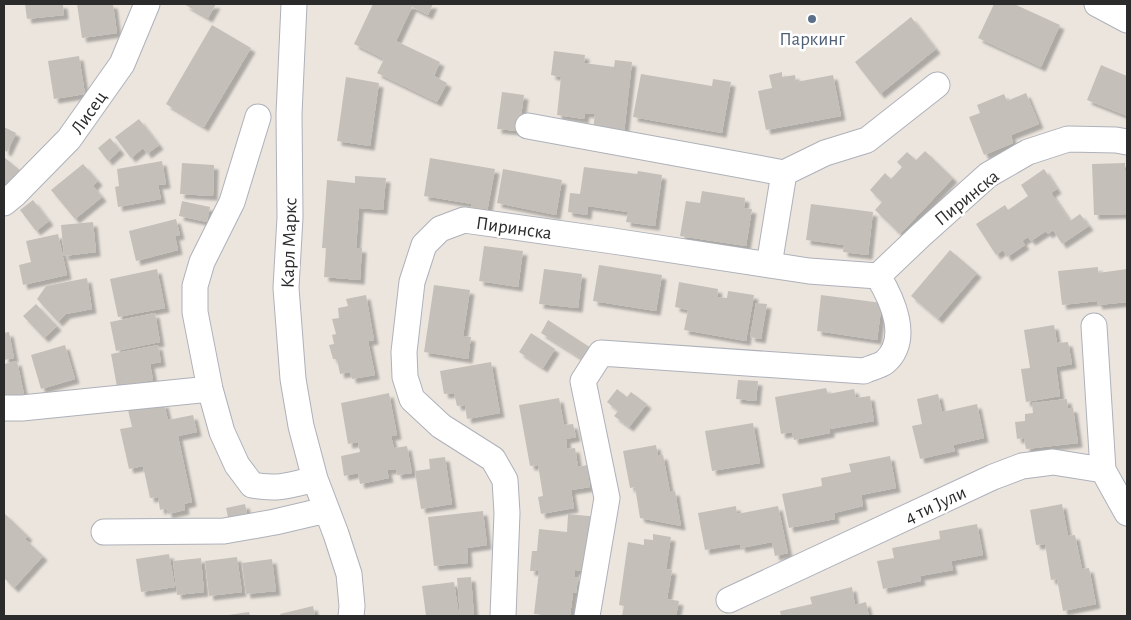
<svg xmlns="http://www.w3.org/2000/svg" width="1131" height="620" font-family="'Alegreya Sans',sans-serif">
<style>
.building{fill:#c4c0b9;filter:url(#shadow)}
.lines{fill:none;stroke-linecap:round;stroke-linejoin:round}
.minor-casing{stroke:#aeb1ba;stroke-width:27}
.minor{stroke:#fff;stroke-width:25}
.service-dot{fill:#5c6f8a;stroke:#fff;stroke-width:2}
.labels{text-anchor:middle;stroke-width:5;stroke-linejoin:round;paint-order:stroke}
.service-label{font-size:19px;fill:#4e5e75;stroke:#fff}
.street-label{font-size:19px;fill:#2b2b2b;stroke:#fff}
</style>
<defs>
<filter id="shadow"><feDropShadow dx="4.5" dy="4.5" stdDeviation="1" flood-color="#0004"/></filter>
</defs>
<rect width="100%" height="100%" fill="#ebe5de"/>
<!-- building -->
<path class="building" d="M25,4H63L64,15L27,19Z
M77,4H113L117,33L82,38Z
M184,4H216L208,18Z
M373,4H433L428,15L412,7L396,41L440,62L434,76L447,83L437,102L377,73L384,59L354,44Z
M994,4H1014L1060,25L1041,67L978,38Z
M911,17L936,49L880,94L855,62Z
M212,25L251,48L204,127L166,104Z
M554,51L585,55L584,63L614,67L615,60L632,62L624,133L593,130L595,114L585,113L584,119L557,115L561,77L551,75Z
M79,56L85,94L54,99L48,61Z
M1101,65L1127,76V116L1087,100Z
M782,72V77L795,75L796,82L833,75L841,116L766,130L758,91L772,88L769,75Z
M641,74L712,86L713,79L731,82L722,133L633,117Z
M346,77L379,83L370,146L337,141Z
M502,92L524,95L519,131L497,129Z
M1026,93L1039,124L1011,135L1013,143L984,155L969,117L980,113L977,105L1004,94L1007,101Z
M139,119L159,145L147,154L143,148L131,158L115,137Z
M4,127L16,133L7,152L4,150Z
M110,138L120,150L108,161L98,148Z
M925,151L953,178L900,234L875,210L882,202L870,190L885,173L891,179L902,167L897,162L907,152L916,160Z
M4,157L22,172L4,189Z
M430,158L495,169L487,212L471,209L472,204L424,196Z
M162,161L166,184L158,185L161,199L118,207L115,187L119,186L117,169Z
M182,163L214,165L213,196L180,194Z
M1125,163V170H1127V214L1094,215L1092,164Z
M83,164L98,181L93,186L102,197L75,219L51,190Z
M584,167L637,174L638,171L662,175L655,226L626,222L628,212L588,206L587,215L568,212L570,193L580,194Z
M503,169L562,180L556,215L497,203Z
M1044,169L1057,189L1051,193L1070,221L1080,214L1089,226L1062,244L1053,230L1048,234L1046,231L1031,241L1028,237L1022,241L1025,245L1007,257L1003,250L996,255L976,224L1005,205L1008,210L1028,196L1021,185Z
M355,176L386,178L383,210L359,208L356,248H362L360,280L324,277L326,248H322L327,180L355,183Z
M702,191L745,198L744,208L752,209L746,246L680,236L686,201L700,203Z
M33,200L49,221L36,231L20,210Z
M182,201L210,207L207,222L179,216Z
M811,204L873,212L868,255L843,252L844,245L806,240Z
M176,219L180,235L175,236L178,250L136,261L129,231Z
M93,222L96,252L64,256L61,225Z
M58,234L67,275L23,285L19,265L31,262L26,241Z
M484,246L523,251L518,287L479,281Z
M950,250L977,273L938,319L911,296Z
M599,265L662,275L656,311L593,301Z
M1098,267V273L1127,269V302L1098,305L1097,301L1062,305L1058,271Z
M157,269L165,308L118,317L110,279Z
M544,269L582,274L578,308L539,304Z
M87,278L92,309L66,314L58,322L37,299L46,286Z
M679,282L718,289L717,297L727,298L728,291L754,295L746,341L684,330L688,310L675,307Z
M434,285L470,290L463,336L471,337L468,359L424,352Z
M366,295L374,340L368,341L375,375L352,379L350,372L340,374L337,359H333L329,345L334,344L332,335L336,334L332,319L339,318L338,308L348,306L346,299Z
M821,295L882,303L877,340L817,331Z
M756,303L767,304L761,339L750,337Z
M36,304L57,326L44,338L23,316Z
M155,313L160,342L116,351L110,322Z
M548,320L591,348L584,360L541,333Z
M1054,325L1057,343L1068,342L1072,364L1056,367L1060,396L1026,402L1021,369L1030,368L1024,330Z
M9,332L14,358L4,360V333Z
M531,333L555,349L543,368L519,352Z
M65,345L75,379L41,389L31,355Z
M158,345L161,362L150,364L153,380L117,387L111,354Z
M17,361L25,399L4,401V364Z
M491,362L500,413L467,419L465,405L457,406L454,393L444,394L440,371Z
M738,380L758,381L756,401L736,399Z
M826,388L828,394L854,389L856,398L870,396L874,421L830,429V433L794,440L792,432L781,434L775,397Z
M617,389L627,397L631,392L647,404L629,427L614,416L618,411L607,402Z
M389,393L397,435L391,436L394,448L407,446L412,473L397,475L396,469L387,470L389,478L360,484L358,473L344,476L341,456L360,452L358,442L348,444L341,403Z
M938,394L942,412L977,404L984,438L953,445L955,451L920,459L912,426L922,424L917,399Z
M559,398L564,425L573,424L576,437L566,439L567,449L575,448L578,467L587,465L590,487L571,490L574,508L541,514L538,497L543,496L538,465L530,466L519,405Z
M1067,399L1068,408H1073L1078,443L1026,449L1024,438L1017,439L1015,422L1025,421V414L1033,413L1032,403Z
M164,403L168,420L193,415L197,432L178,436L192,502L184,504L185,510L168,514L166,508L160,510L158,497L150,498L143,466L129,469L120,429L132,427L128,410Z
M753,423L760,463L712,471L705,431Z
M656,445L658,456L663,455L670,492L675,491L681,526L640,518L635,487L630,488L623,451Z
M890,456L896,488L861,495L863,506L834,513L835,519L789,528L782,494L822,486L821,478L851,472L849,464Z
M445,457L452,504L421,509L415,471L430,469L429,459Z
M245,504L248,518L229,522L226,508Z
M1062,504L1068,536L1075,535L1082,569L1089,568L1096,604L1063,611L1057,579L1051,580L1045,544L1036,545L1030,510Z
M736,506L737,514L778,506L788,553L775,556L772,542L741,548L740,544L705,550L698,513Z
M483,511L487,545L467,548L468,563L434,566L428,517Z
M4,513L28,536L25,539L43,556L14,588L4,578Z
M568,514L599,517L588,571L575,570L574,577L578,578L576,593H573L570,616L534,614L539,571H530L532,551H537L539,529L567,532Z
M977,524L983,555L951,561L953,570L920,576L921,581L883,589L877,561L894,558L892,548L940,539L939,531Z
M653,534L671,537L666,569L672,570L667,599L679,601L676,616H622L624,606L619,605L628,542L644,545V539L653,540Z
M169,554L175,587L141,592L136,559Z
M237,557L242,592L209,596L205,561Z
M201,558L204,592L177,595L173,561Z
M272,559L276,591L246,594L242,563Z
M471,577L474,616H460L457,578Z
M454,582L459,616H426L422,586Z
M852,587L855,605L866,602L869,616H781L780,611L812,604L810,597Z
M313,606L315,616H281L280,614Z
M249,612L250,616H228V615Z"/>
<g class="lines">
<!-- minor casing -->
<g class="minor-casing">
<path id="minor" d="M294,4L289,114L290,217L286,288L293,379L301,426L315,479L336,534L349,574L352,606L351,616
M1097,4L1127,20
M258,117L232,202L202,262L195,286V312L210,389L222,432L237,465L252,485C278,490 291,485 315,479
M528,126L784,173L825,153L867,140L937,85
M4,203L15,194L69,139L122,64L147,4
M769,265L784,173
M1094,326L1103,470
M4,408H22L210,389
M104,532L224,531L275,522L326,510
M729,600L993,477L1022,466L1053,462L1103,470L1127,513
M503,616L507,513L505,480L493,459L441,426L412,399L405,377L404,352L412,282L424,245L440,229L464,220L613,241L809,271L878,276L920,236L988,175L1028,152L1068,139L1116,140L1127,142
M587,616L607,498L583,381L601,353L864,371C870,368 880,366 885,362C911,339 892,299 878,276"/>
</g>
<!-- minor -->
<use href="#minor" class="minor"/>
</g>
<!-- markers -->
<circle class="service-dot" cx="812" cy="19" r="5"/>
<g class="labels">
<!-- service labels -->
<g class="service-label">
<text x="812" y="45">Паркинг</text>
</g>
<!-- street labels -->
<g class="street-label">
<text transform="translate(88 112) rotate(-55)" y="7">Лисец</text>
<text transform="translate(966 197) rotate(-39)" y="7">Пиринска</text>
<text transform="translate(514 227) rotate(8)" y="7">Пиринска</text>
<text transform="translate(288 243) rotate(-88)" y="7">Карл Маркс</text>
<text transform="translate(935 504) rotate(-25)" y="7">4 ти Јули</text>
</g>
</g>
<!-- border -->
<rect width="1131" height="620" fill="none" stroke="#2b2b2b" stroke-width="10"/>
</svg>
